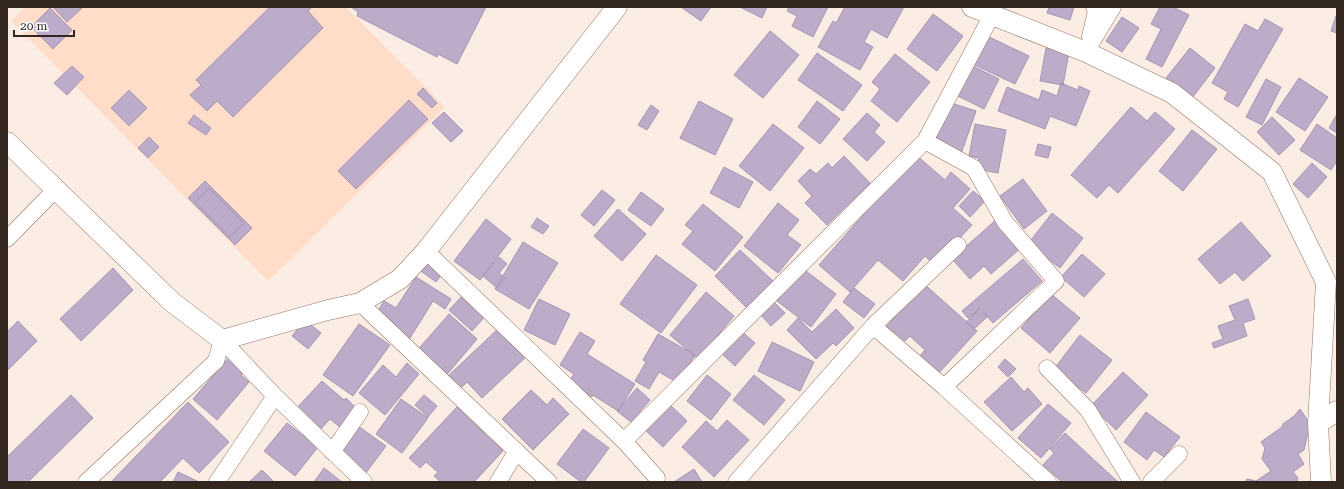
<svg xmlns="http://www.w3.org/2000/svg" width="1344" height="489" font-family="'Roboto Serif',serif">
<style>
.built{fill:#ffddc9}
.building{fill:#bdabca;stroke:#a794b3}
.lines{fill:none;stroke-linecap:round;stroke-linejoin:round}
.minor-casing{stroke:#947462;stroke-width:17}
.tertiary-casing{stroke:#947462;stroke-width:21}
.minor{stroke:#fff;stroke-width:16}
.tertiary{stroke:#fff;stroke-width:20}
</style>
<rect width="100%" height="100%" fill="#fbece4"/>
<!-- built -->
<path class="built" d="M25,7H346L445,107L268,281L11,21Z"/>
<!-- building -->
<path class="building" d="M53,7H83L67,22Z
M270,7H312L308,11L323,28L233,117L217,101L207,111L190,95L201,85L196,80Z
M351,7H486L457,64L438,54L437,57L357,16L358,12Z
M681,7H711L701,21Z
M740,7H767L762,18Z
M789,7H828L813,37L792,26L797,16L787,11Z
M845,7H904L887,38L871,29L864,42L873,47L860,70L818,47L833,21L836,23Z
M1049,7H1074L1070,20L1047,13Z
M1160,7H1173L1189,15L1162,67L1146,59L1161,29L1151,24Z
M50,8L72,30L53,49L31,27Z
M933,14L963,36L937,71L907,49Z
M1336,16H1337V33L1331,31Z
M1122,17L1139,28L1122,52L1106,41Z
M1265,19L1283,29L1238,107L1224,99L1228,92L1212,83L1245,24L1258,31Z
M770,31L799,55L763,98L734,75Z
M987,36L1029,56L1015,84L973,64Z
M1046,48L1069,52L1063,85L1040,81Z
M1190,48L1215,68L1192,98L1166,78Z
M817,53L862,85L843,111L798,80Z
M895,54L930,82L897,122L871,101L880,89L872,82Z
M969,64L999,79L984,109L954,94Z
M72,66L84,77L67,95L54,83Z
M1299,78L1328,97L1305,131L1276,112Z
M1266,79L1281,87L1262,125L1246,117Z
M1061,83L1078,90L1079,86L1090,91L1076,126L1050,116L1045,129L998,111L1007,87L1039,100L1042,90L1057,96Z
M423,88L437,103L432,108L417,94Z
M129,90L147,108L129,126L111,108Z
M409,100L428,119L356,189L338,171Z
M699,101L733,119L715,155L680,138Z
M817,101L840,119L820,144L798,127Z
M948,102L976,111L961,154L934,145Z
M651,105L659,111L647,130L638,125Z
M1131,107L1147,121L1155,112L1175,129L1118,193L1109,185L1097,198L1071,175Z
M444,112L463,131L451,142L432,123Z
M867,113L880,125L874,132L885,142L867,161L843,139Z
M1337,114V133L1329,128Z
M194,115L211,128L206,135L188,123Z
M1272,117L1295,140L1279,155L1257,132Z
M773,124L804,148L770,191L739,166Z
M975,124L1006,130L998,173L977,169L979,158L969,156Z
M1317,124L1337,138V161L1331,170L1300,150Z
M1192,130L1217,149L1183,191L1159,171Z
M149,137L159,147L148,158L138,148Z
M1038,144L1051,147L1048,158L1035,155Z
M916,155L945,180L951,172L970,189L953,208L972,225L956,242L933,264L925,256L903,281L878,260L850,292L819,265Z
M844,156L870,183L827,225L805,203L812,196L798,181L810,169L816,174L828,163L832,168Z
M1312,163L1327,177L1308,198L1293,184Z
M724,167L753,182L739,208L710,193Z
M1023,179L1047,211L1024,229L1000,196Z
M205,181L252,228L235,245L188,198Z
M209,188L244,223L230,237L195,202Z
M602,190L615,200L594,226L581,215Z
M973,191L985,201L970,217L959,206Z
M641,192L664,209L651,226L628,210Z
M778,203L799,220L787,235L801,245L778,273L744,246Z
M703,204L743,237L715,271L682,244L693,231L685,225Z
M618,209L646,234L622,261L594,236Z
M1052,213L1083,238L1060,268L1028,244Z
M537,218L549,226L543,234L531,227Z
M998,218L1023,246L991,274L984,266L970,279L952,259Z
M486,219L511,239L480,280L454,261Z
M1241,222L1271,256L1243,281L1235,272L1220,284L1198,259Z
M523,242L558,263L529,309L495,289Z
M740,250L773,281L747,308L715,276Z
M1082,254L1105,274L1084,297L1061,277Z
M423,255L444,271L436,282L414,266Z
M656,255L697,285L661,333L620,304Z
M499,257L507,264L499,273L505,278L497,288L483,276Z
M1023,259L1042,281L993,323L980,308L968,318L962,311Z
M113,268L133,290L81,341L60,319Z
M802,268L836,294L811,327L777,301Z
M416,277L451,299L445,309L433,301L410,338L375,316L384,301L396,308Z
M924,284L977,331L938,374L919,357L925,350L910,336L905,341L887,326Z
M854,288L875,304L864,318L843,302Z
M466,292L488,313L472,331L449,310Z
M706,292L734,316L698,359L670,335Z
M1051,294L1080,318L1050,353L1021,328Z
M539,299L570,314L555,345L524,330Z
M771,299L785,313L771,326L758,312Z
M1248,299L1255,319L1243,323L1247,336L1214,348L1212,343L1223,339L1218,326L1235,320L1229,306Z
M836,309L854,328L836,346L833,343L816,359L787,330L798,318L812,332Z
M979,309L987,317L974,329L966,322Z
M449,314L477,339L444,378L415,353Z
M305,320L321,333L308,349L292,336Z
M18,321L37,341L7,371V332Z
M359,324L390,345L353,396L323,375Z
M501,326L528,355L482,398L467,382L459,390L447,377Z
M740,330L755,343L735,366L720,352Z
M580,332L595,341L587,354L635,384L618,411L593,395L592,397L569,382L574,374L560,365Z
M658,334L695,355L678,383L659,372L649,389L635,381L646,362L643,360Z
M1080,335L1112,360L1086,393L1054,369Z
M772,342L814,362L800,391L758,371Z
M232,354L247,368L241,375L249,382L217,420L193,399Z
M1005,359L1016,369L1008,377L998,367Z
M407,363L419,374L385,415L359,393L383,365L396,377Z
M1123,372L1148,395L1116,430L1091,406Z
M707,375L731,394L711,420L687,401Z
M754,375L785,400L764,425L733,400Z
M1011,377L1024,392L1028,388L1042,404L1012,431L984,402Z
M322,381L344,400L346,398L357,409L341,428L330,419L318,432L294,411Z
M637,388L650,400L631,422L617,411Z
M531,390L547,405L553,398L569,414L533,450L502,419Z
M71,395L93,418L28,482H7V457Z
M424,395L437,406L428,417L415,405Z
M401,399L428,418L402,453L376,434Z
M188,402L229,442L199,473L183,458L160,482H111Z
M667,402L687,421L663,447L642,427Z
M1048,404L1071,423L1041,458L1018,438Z
M457,407L503,451L474,482H441L434,476L438,472L426,462L420,468L409,458Z
M1300,409L1310,424L1304,450L1298,454L1304,464L1293,472L1298,478L1297,482H1245L1247,479L1256,481L1271,471L1262,459L1265,448L1261,442L1282,427L1283,424L1294,416Z
M1146,412L1180,437L1164,457L1154,450L1147,460L1124,442Z
M727,420L749,440L714,477L682,447L706,421L717,431Z
M287,423L318,447L295,476L264,451Z
M358,426L386,446L365,474L338,455Z
M583,429L609,448L584,482H581L557,464Z
M1065,433L1118,482H1062L1043,465L1054,453L1050,449Z
M324,468L342,482H314Z
M694,469L702,482H674Z
M262,470L274,482H249Z
M178,472L199,482H173Z"/>
<g class="lines">
<!-- minor casing -->
<g class="minor-casing">
<path id="minor" d="M1090,37L1096,11L1094,7
M1086,52L1113,7
M925,141L974,168L1005,222L1056,281L944,387
M7,239L56,189
M426,251L624,441L657,478
M360,303L549,482
M873,326L944,387L1048,482
M1047,368L1088,410L1132,482
M624,441L925,141L992,15
M332,452L360,412
M86,482L216,361L222,340L275,396L364,482
M217,482L275,396
M498,482L517,451
M736,482L873,326L958,245
M1151,482L1179,454"/>
</g>
<!-- tertiary casing -->
<g class="tertiary-casing">
<path id="tertiary" d="M972,7L1086,52L1172,93L1272,172L1326,282L1318,423L1321,482
M7,142L172,302L222,340L328,310L360,303L400,279L426,251L617,7
M1318,423L1337,411"/>
</g>
<!-- minor -->
<use href="#minor" class="minor"/>
<!-- tertiary -->
<use href="#tertiary" class="tertiary"/>
</g>
<!-- border -->
<rect width="1344" height="489" fill="none" stroke="#34271f" stroke-width="16"/>
<!-- scale -->
<path d="M14 30v6h60v-6" fill="none" stroke="#34271f" stroke-width="2"/>
<text x="20" y="30" font-size="12" fill="#34271f" stroke="#fdfdfd" stroke-width="3" paint-order="stroke">20 m</text>
</svg>
